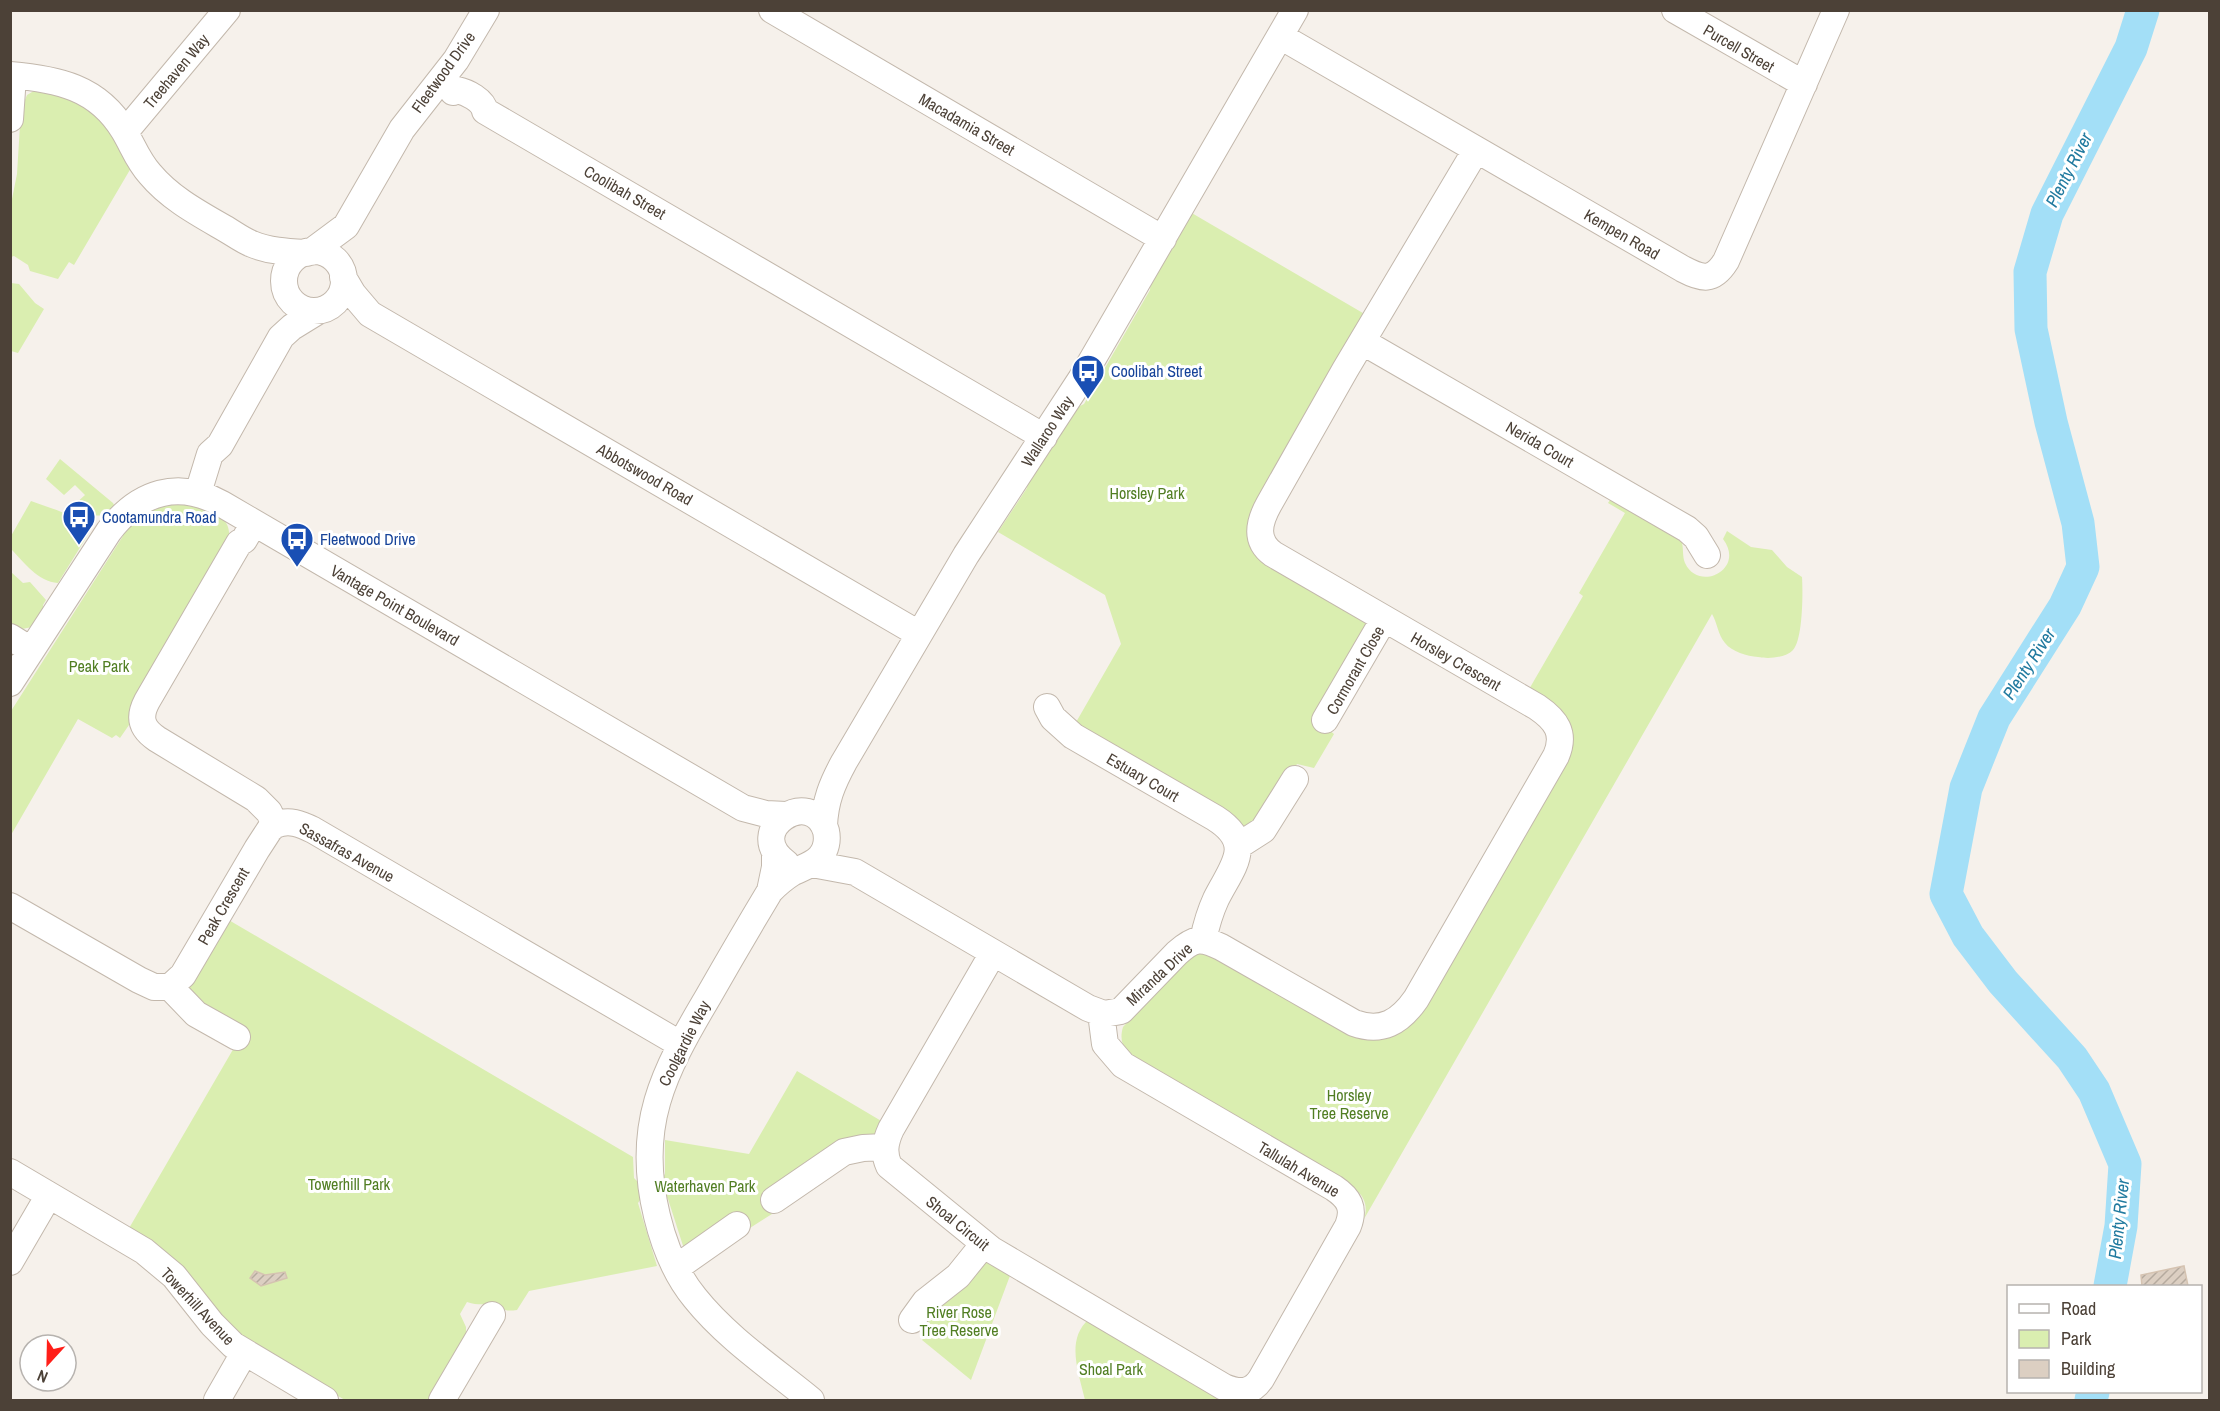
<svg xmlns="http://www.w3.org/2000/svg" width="2220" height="1411" font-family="'Archivo Narrow',sans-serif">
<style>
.green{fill:#daeeb0}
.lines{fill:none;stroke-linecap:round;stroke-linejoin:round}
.river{stroke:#a3dff7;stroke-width:33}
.building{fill:url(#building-hatch);stroke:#d5c3b1;stroke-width:1.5}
.minor-casing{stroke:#c3b8ac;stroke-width:28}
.minor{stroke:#fff;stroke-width:26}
.labels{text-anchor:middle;stroke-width:6;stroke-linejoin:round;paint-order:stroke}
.street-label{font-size:16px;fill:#4c4137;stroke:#fff}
.transit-label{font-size:16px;fill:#164399;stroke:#fff;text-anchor:start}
.park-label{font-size:16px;fill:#517e23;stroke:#fff}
.water-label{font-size:18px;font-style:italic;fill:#217a9f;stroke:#fff}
</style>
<defs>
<pattern id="building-hatch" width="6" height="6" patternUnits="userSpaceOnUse" patternTransform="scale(1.5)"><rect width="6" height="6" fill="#dccfc2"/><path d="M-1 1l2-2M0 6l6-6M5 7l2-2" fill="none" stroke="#b5aa9e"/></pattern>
</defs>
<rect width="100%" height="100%" fill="#f6f1eb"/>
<!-- green -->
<path class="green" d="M37,89H46L86,106L106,125L131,168L74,265L69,262L58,279L30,271L28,265L14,256L11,257V204L17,174L21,109L27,95Z
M1190,212L1368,316L1250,523L1372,624L1329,730L1334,734L1314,768L1297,764C1283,789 1265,811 1245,832L1075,724L1121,644L1105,595L998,532L1027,488L1028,477L1074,409L1084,404L1150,290L1151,276Z
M11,283L19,284L35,303L44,309L18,353L11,351Z
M60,459L113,503L115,507C102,521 88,516 74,505L85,495L75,485L64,495L46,479Z
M1612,497L1681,539C1684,547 1682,556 1685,563C1699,593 1746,569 1723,539L1727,531L1751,547L1772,550L1787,567L1802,577C1803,592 1803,639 1793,650C1786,658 1768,659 1758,657C1747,656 1732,652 1725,643C1718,635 1717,622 1712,614L1364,1219C1368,1207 1365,1197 1355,1189L1137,1062C1126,1051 1118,1044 1123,1027L1187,957L1202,952L1377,1036L1564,763L1528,691L1583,596L1579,593L1625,513L1608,503Z
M31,501C52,509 77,514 89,533L58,583C38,582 24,562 11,549V536Z
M183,502C201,508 231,512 229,536L130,712L129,725L120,738L116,735L112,738L78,719L11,835V711L123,536C129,510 160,506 183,502Z
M11,572L23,583L30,582L46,600L43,605L44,610L32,627L22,629L11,625Z
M227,919L633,1157L634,1178L641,1185L642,1197L638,1203L657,1266L529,1291L517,1310C502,1312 504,1308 492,1305C484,1303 479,1306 467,1302L460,1314L466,1327V1337L430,1400H345L253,1347L128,1230L242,1034L201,1010L186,990Z
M797,1071L883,1122L876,1136L768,1210L772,1214L739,1235L685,1252L668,1199L663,1194L661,1179L665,1174V1140L749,1154Z
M984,1258L1011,1273L971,1380L922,1340L928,1332L922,1320Z
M1089,1319L1229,1400H1085C1079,1373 1065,1340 1089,1319Z"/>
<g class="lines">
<!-- river -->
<path class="river" d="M2110,1286L2121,1226L2125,1164L2094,1091L2072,1058L2003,982L1968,936L1946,894L1966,788L1994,718L2065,606L2083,567L2078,523L2051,422L2031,329L2030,272L2047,214L2131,48L2143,10
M2091,1400L2093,1392"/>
</g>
<!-- building -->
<path class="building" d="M2184,1266L2188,1286H2142L2141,1275Z
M255,1271L265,1275L285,1272L287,1278L261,1286L250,1278Z"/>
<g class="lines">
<!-- minor casing -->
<g class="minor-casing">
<path id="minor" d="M772,10L1163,239
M1675,10L1804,84
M1280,36L1683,269C1702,279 1713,282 1726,261L1836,10
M10,75C57,79 98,87 124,131C133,146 138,161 150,174C170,198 198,213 224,228C233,233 242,240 252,244C268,251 288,252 306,253
M453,92L457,90C467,92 483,100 485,111L1044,437
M10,119L13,76
M125,132L227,10
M284 281a30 30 0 1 1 60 0a30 30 0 1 1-60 0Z
M311,252L346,226L402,129L456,60L486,10
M343,277L353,294L370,314L919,634
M1363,342L1687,529L1696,537L1707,555
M198,493L210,454L220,445L281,337L292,327L318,311
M254,523L244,540L239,543L147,701C138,718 142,729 157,739L256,799L269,812L275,825C289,819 301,824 313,830L680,1044
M10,637L31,650
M10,683L109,531C139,492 178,479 222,504L743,808L766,814L786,815
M1047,707L1053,718L1073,736L1215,818C1256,844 1232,867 1216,899C1210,912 1206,926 1203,940
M1325,720L1384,619
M824,826C825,801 832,784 844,762L966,555L1081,379L1295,10
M1238,846L1263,830L1295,779
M775,852V867L770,891C749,926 728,962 708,997C663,1073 635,1126 657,1216C664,1245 676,1275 695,1298C727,1338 772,1368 811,1400
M812,864L855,872L1088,1008L1104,1014L1121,1011L1177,953C1194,938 1200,937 1221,947L1354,1023C1382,1033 1400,1022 1416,999L1556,756C1566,733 1556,720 1537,707L1273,554C1254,540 1259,522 1269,504L1345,370L1476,150
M770,891C777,884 784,878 792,873C801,868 813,865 820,857C826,850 828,840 826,831C812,785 741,830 786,863
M10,906L139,980L154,987H170L183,975L257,849L270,829L275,825
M993,953L891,1129C885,1142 883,1153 889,1166L992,1250L1224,1387C1239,1393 1251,1394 1261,1379L1348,1226C1355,1208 1349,1198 1334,1188L1123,1065L1105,1044L1101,1013
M170,987L196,1014L237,1037
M10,1172L144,1251L174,1276L212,1324L233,1345L325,1400
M774,1200L844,1152L863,1148L885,1147
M10,1262L49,1195
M676,1268L737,1225
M912,1320L925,1302L958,1276L983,1245
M217,1400L244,1353
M442,1400L492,1315"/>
</g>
<!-- minor -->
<use href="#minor" class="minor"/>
</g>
<!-- icons -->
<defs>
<g id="bus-pin" transform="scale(1.725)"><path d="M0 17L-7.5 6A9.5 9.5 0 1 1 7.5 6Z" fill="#1a4fb4" stroke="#fff"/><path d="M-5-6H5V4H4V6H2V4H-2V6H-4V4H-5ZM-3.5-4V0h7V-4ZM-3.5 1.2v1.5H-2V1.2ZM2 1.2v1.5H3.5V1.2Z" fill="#fff"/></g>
</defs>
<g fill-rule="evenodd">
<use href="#bus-pin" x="1088" y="371"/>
<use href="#bus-pin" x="79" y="517"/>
<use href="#bus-pin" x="297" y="539"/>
</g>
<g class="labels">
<!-- street labels -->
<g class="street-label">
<text transform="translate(1739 48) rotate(30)" y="6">Purcell Street</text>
<text transform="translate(176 71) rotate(-50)" y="6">Treehaven Way</text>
<text transform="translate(443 72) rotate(-54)" y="6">Fleetwood Drive</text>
<text transform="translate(967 124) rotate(30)" y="6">Macadamia Street</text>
<text transform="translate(625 192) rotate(30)" y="6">Coolibah Street</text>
<text transform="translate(1622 234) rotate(30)" y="6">Kempen Road</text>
<text transform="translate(1047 431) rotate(-57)" y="6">Wallaroo Way</text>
<text transform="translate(1540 444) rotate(30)" y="6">Nerida Court</text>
<text transform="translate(645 474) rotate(30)" y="6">Abbotswood Road</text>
<text transform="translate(395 605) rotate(30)" y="6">Vantage Point Boulevard</text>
<text transform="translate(1456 661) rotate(30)" y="6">Horsley Crescent</text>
<text transform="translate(1355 670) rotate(-60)" y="6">Cormorant Close</text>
<text transform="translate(1143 777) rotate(30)" y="6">Estuary Court</text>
<text transform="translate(347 852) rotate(29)" y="6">Sassafras Avenue</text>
<text transform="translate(223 906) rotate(-60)" y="6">Peak Crescent</text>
<text transform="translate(1159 974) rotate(-43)" y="6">Miranda Drive</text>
<text transform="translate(684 1043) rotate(-63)" y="6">Coolgardie Way</text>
<text transform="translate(1299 1169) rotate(31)" y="6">Tallulah Avenue</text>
<text transform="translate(958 1223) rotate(39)" y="6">Shoal Circuit</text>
<text transform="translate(198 1306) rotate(47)" y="6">Towerhill Avenue</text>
</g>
<!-- transit labels -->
<g class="transit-label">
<text x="1111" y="377">Coolibah Street</text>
<text x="102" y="523">Cootamundra Road</text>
<text x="320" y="545">Fleetwood Drive</text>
</g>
<!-- park labels -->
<g class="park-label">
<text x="1147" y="499">Horsley Park</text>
<text x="99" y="672">Peak Park</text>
<text x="1349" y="1101">Horsley<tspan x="1349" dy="18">Tree Reserve</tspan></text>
<text x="349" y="1190">Towerhill Park</text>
<text x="705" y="1192">Waterhaven Park</text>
<text x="959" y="1318">River Rose<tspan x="959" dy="18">Tree Reserve</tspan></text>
<text x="1111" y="1375">Shoal Park</text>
</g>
<!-- water labels -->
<g class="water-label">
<text transform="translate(2069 170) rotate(-63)" y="6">Plenty River</text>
<text transform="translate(2029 664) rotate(-57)" y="6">Plenty River</text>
<text transform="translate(2119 1219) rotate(-84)" y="6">Plenty River</text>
</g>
</g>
<!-- border -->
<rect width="2220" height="1411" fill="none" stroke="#4c4137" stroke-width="24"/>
<!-- legend -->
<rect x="2007" y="1285" width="195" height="108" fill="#ffffff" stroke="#b7b3af" stroke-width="1.5"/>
<rect x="2019" y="1304" width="30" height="9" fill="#ffffff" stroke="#b7b3af" stroke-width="1.5"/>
<text x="2061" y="1315" font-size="18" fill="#4c4137">Road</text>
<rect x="2019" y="1330" width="30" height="18" fill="#daeeb0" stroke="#b7b3af" stroke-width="1.5"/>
<text x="2061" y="1345" font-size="18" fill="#4c4137">Park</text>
<rect x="2019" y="1360" width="30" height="18" fill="#dccfc2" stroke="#b7b3af" stroke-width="1.5"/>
<text x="2061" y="1375" font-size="18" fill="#4c4137">Building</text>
<!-- north arrow -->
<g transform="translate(48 1363) rotate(202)"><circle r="28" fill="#ffffff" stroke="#b7b3af" stroke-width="1.5"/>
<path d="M0-4.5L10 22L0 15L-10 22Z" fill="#ff1f19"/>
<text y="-9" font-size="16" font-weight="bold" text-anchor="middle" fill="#4c4137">N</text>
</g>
</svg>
